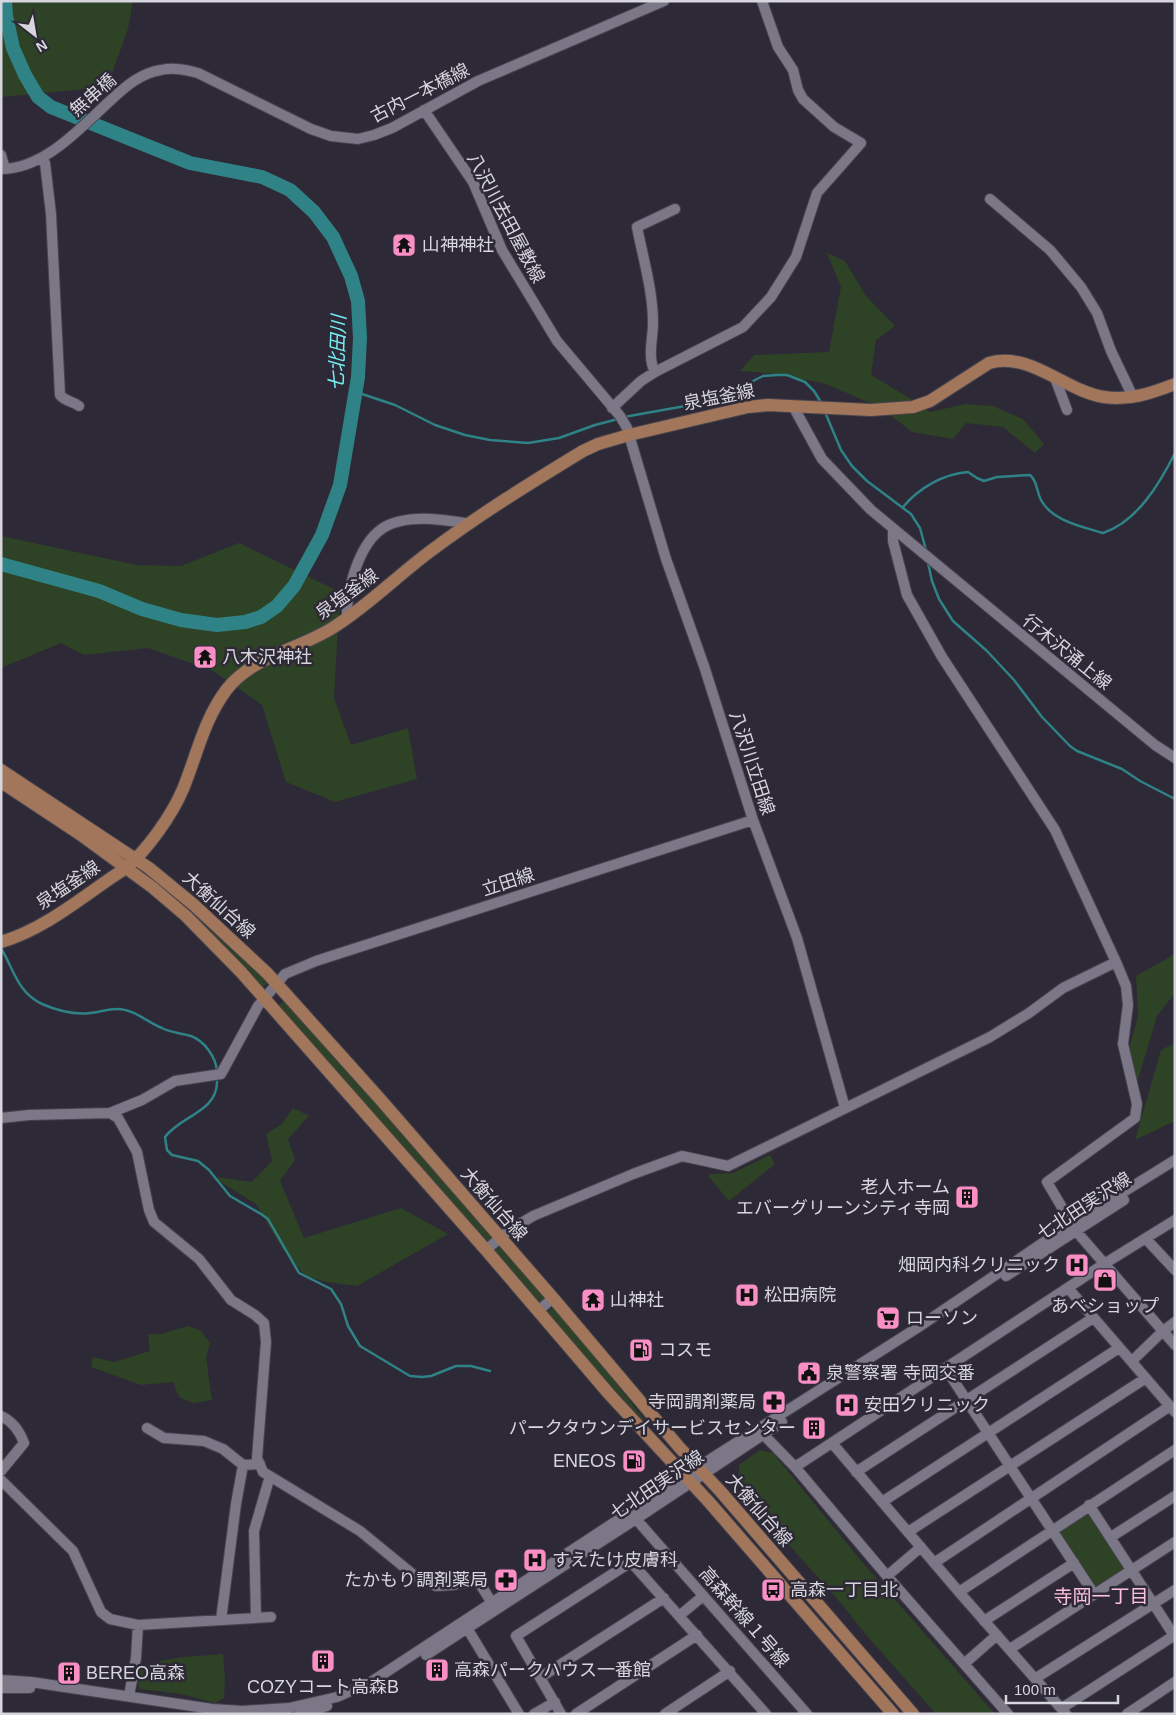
<svg xmlns="http://www.w3.org/2000/svg" width="1176" height="1715" font-family="Helvetica,'Noto Sans JP',sans-serif">
<style>
.green{fill:#2e4226}
.lines{fill:none;stroke-linecap:round;stroke-linejoin:round}
.stream{stroke:#2f8286;stroke-width:2.5}
.river{stroke:#2f8286;stroke-width:14}
.minor-casing{stroke:#47444f;stroke-width:12}
.major-casing{stroke:#47444f;stroke-width:14}
.minor{stroke:#7b7786;stroke-width:10}
.major{stroke:#a1765a;stroke-width:12}
.labels{text-anchor:middle;stroke-width:5;stroke-linejoin:round;paint-order:stroke}
.street-label{font-size:18px;fill:#d7d5dd;stroke:#2d2936}
.poi-label{font-size:18px;fill:#d7d5dd;stroke:#2d2936;text-anchor:start}
.water-label{font-size:19px;font-style:italic;fill:#75eef4;stroke:#2d2936}
.neighbourhood-label{font-size:19px;fill:#fec0dd;stroke:#2d2936}
</style>
<rect width="100%" height="100%" fill="#2d2936"/>
<!-- green -->
<path class="green" d="M1,1H133L128,29L107,87L1,97Z
M827,253L845,261L866,296L895,326L876,340L871,375L908,397L930,412L965,404L993,406L1023,419L1044,444L1035,453L1003,427L966,423L953,439L912,432L880,407L823,383L767,373L740,371L754,355L829,352L841,287Z
M1,536L137,565L181,566L239,543L340,592L334,698L351,745L408,728L417,779L335,802L286,782L262,705L213,671L148,648L84,655L61,643L1,668Z
M181,899L268,982L263,988L180,901Z
M1175,954V993L1157,1016L1135,1090L1128,1053L1138,1016L1136,976Z
M285,999L493,1237L486,1244L278,1006Z
M1175,1043V1121L1135,1140L1161,1050Z
M293,1108L309,1116L288,1139L295,1160L280,1181L304,1238L401,1208L448,1234L357,1286L326,1282L305,1276L282,1248L256,1204L222,1183L216,1177L252,1182L272,1161L266,1134L282,1124Z
M770,1155L775,1164L729,1201L709,1177V1174L733,1173Z
M500,1246L546,1298L540,1304L493,1252Z
M554,1307L603,1366L649,1426L604,1380L547,1312Z
M188,1326L201,1331L210,1343L206,1357L212,1400L193,1403L179,1397L173,1382L141,1385L91,1367L93,1357L114,1362L150,1351L148,1334H161Z
M760,1450L773,1453L863,1563L995,1714H936L868,1637L839,1601L749,1500L738,1485L739,1465Z
M1082,1514L1089,1516L1125,1569L1094,1588L1056,1531Z
M223,1654L225,1679L224,1698L215,1703L181,1694L139,1689L137,1671C148,1657 205,1656 223,1654Z"/>
<g class="lines">
<!-- stream -->
<path class="stream" d="M356,392L395,405L435,425L465,435L490,440L528,443L559,438L595,425L618,419
M825,412L841,450L852,466L867,481L911,514L920,528L926,550
M624,417L724,399L755,380L763,376L777,375H787L805,382L814,391L822,404
M903,507C919,488 943,474 968,472L977,478L984,481L997,477L1030,475C1038,482 1036,491 1041,500C1052,521 1083,527 1103,533C1137,522 1160,483 1175,453
M928,563L932,581L939,599L953,621L987,651L1014,680L1042,717L1070,746L1077,751L1122,769L1140,781L1175,799
M2,950C14,970 18,993 42,1004C56,1010 75,1015 90,1013C99,1012 108,1009 117,1009C134,1009 147,1022 162,1028C171,1033 182,1033 191,1036C205,1041 216,1058 217,1071
M217,1082C217,1112 180,1116 165,1137L167,1150L172,1155L198,1161L209,1170L230,1196L261,1214L268,1219L299,1273L331,1289L341,1304L348,1326L360,1346L410,1376L422,1377L431,1376L456,1366H471L490,1371"/>
<!-- river -->
<path class="river" d="M1,564L99,591L142,609L181,620L217,625L245,622L261,617L277,606L294,586L322,535L340,485L358,377L360,338L358,301L351,276L333,237L314,212L290,190L262,177L190,163L51,107L38,97L25,75L13,48L6,16L5,1"/>
<!-- minor casing -->
<g class="minor-casing">
<path id="minor" d="M424,110L473,182L502,250L557,341L620,416L627,428L666,559L704,666L753,820L797,938L845,1108
M1,155L5,169
M42,158L45,163L51,214L60,395C66,402 73,401 79,406
M1,169C45,169 81,127 112,99C126,86 141,73 161,70C174,67 186,70 198,73L311,129L331,136L358,139L374,135L392,128L478,81L664,1
M990,199L1050,250L1081,287L1097,313L1111,351L1133,397
M655,372C647,357 653,339 653,323C653,291 643,258 637,227L675,209
M1055,378L1067,410
M793,406L822,459L871,510L1155,745L1175,758
M612,408L641,381L655,372L743,327L771,297L796,257L817,193L861,143L834,127L803,99L798,90L793,70L778,47L762,1
M347,618C346,604 350,587 354,573C368,531 386,517 431,519C444,520 456,521 469,524
M1116,962L1126,986L1128,1005L1123,1044L1137,1104L1135,1118L1047,1182L1076,1231L1175,1345
M110,1113L118,1118L137,1152L149,1210L154,1222L199,1259L231,1300L255,1315L264,1323L266,1342L257,1458L263,1472L360,1531L415,1576L436,1586L452,1585L472,1581L480,1584L492,1603
M1,1118L29,1115L110,1113L142,1100L175,1081L221,1074L258,1006L285,974L316,961L753,820
M1146,1239L1175,1270
M486,1250L508,1231L533,1216L633,1174L682,1156L728,1166L990,1037L1029,1013L1063,988L1116,962L1055,830L942,657L907,595L893,541V528
M1006,1276L1124,1200
M1068,1288L1175,1412
M538,1311L553,1298
M1132,1361L1163,1331L1175,1322
M946,1369L1094,1594
M1,1416C12,1421 20,1432 24,1443L1,1471
M147,1428L164,1438L204,1441L223,1449L243,1465L260,1464
M759,1430L795,1467L887,1576L1008,1714
M832,1443L959,1592L1066,1714
M795,1467L1104,1264L1175,1220
M856,1472L1093,1318
M1,1480L73,1551L101,1612L110,1619L138,1625L271,1617
M882,1502L1119,1348
M1089,1505L1175,1637
M636,1519L807,1714
M908,1532L1146,1378
M1111,1537L1175,1496
M934,1563L1170,1406
M887,1576L921,1547
M959,1592L1175,1450
M679,1616L703,1596
M256,1618L254,1531L270,1476
M221,1620L236,1504L243,1465
M984,1621L1074,1563
M464,1623L519,1714
M1010,1649L1175,1542
M426,1655L636,1519L782,1422
M964,1664L997,1635
M541,1677L664,1598
M1036,1678L1175,1590
M1,1680L31,1682L212,1709L242,1711L289,1708L337,1697L371,1682L717,1455L917,1328L1062,1230L1175,1160
M1,1688H30
M129,1696L136,1658L138,1625
M1062,1708L1175,1635
M300,1714L327,1706
M534,1714L555,1702
M561,1714L516,1636L631,1562L766,1714
M576,1714L697,1635
M665,1714L730,1671
M1127,1714L1175,1682"/>
</g>
<!-- major casing -->
<g class="major-casing">
<path id="major" d="M1,770L149,868L194,905L267,973L380,1099L553,1298L679,1447L721,1492L913,1714
M1,782L81,835L152,887L186,916L241,972L486,1250L610,1395L709,1502L893,1714
M1,942C48,928 85,894 126,868C148,849 172,815 183,789C197,755 204,719 227,689C253,656 300,649 334,627C369,605 398,575 432,550C480,514 532,482 583,451L598,444L629,435L748,407L768,405L871,410L913,407L930,401L989,363C1030,351 1065,391 1104,397C1129,401 1152,393 1175,384"/>
</g>
<!-- minor -->
<use href="#minor" class="minor"/>
<!-- major -->
<use href="#major" class="major"/>
</g>
<!-- icons -->
<defs>
<g id="temple-square" transform="scale(1.25)"><rect x="-9" y="-9" width="18" height="18" rx="4" fill="#fa8fc6" stroke="#2d2936"/><path d="M0-6L5-2H3V0L6.5 2.5H4V6H1.5V3h-3V6H-4V2.5H-6.5L-3 0V-2H-5Z" fill="#111"/></g>
<g id="building-square" transform="scale(1.25)"><rect x="-9" y="-9" width="18" height="18" rx="4" fill="#fa8fc6" stroke="#2d2936"/><path d="M-4-6H4V6H1V3H-1V6H-4ZM-2.5-4.3h1.7v1.8h-1.7ZM.8-4.3h1.7v1.8H.8ZM-2.5-1h1.7V.8h-1.7ZM.8-1h1.7V.8H.8Z" fill="#111"/></g>
<g id="hospital-square" transform="scale(1.25)"><rect x="-9" y="-9" width="18" height="18" rx="4" fill="#fa8fc6" stroke="#2d2936"/><path d="M-5-5h3v3.5h4V-5h3V5h-3V1.5h-4V5h-3Z" fill="#111"/></g>
<g id="shop-square" transform="scale(1.25)"><rect x="-9" y="-9" width="18" height="18" rx="4" fill="#fa8fc6" stroke="#2d2936"/><path d="M-5-2.5h2.3a2.7 3.5 0 0 1 5.4 0H5L5.5 6h-11ZM-1.5-2.5h3a1.5 2.3 0 0 0-3 0Z" fill="#111"/></g>
<g id="supermarket-square" transform="scale(1.25)"><rect x="-9" y="-9" width="18" height="18" rx="4" fill="#fa8fc6" stroke="#2d2936"/><path d="M-6-5.5h2.5l.6 2H6L4.5 2H-2.5L-4.4-4H-6ZM-1.5 3.2a1.3 1.3 0 1 0 .1 0ZM3 3.2a1.3 1.3 0 1 0 .1 0Z" fill="#111"/></g>
<g id="fuel-square" transform="scale(1.25)"><rect x="-9" y="-9" width="18" height="18" rx="4" fill="#fa8fc6" stroke="#2d2936"/><path d="M-5.5-6h7V0h2V4h1.3V-2.5L3-4.5l.8-.8L6-3V5H2.5V1h-1V6h-7ZM-4.2-4.7v3.2H.2V-4.7Z" fill="#111"/></g>
<g id="civic-square" transform="scale(1.25)"><rect x="-9" y="-9" width="18" height="18" rx="4" fill="#fa8fc6" stroke="#2d2936"/><path d="M-.6-6.5H3V-4.5H.6V-3L4-1V1h2V6H-6V1h2V-1L-.6-3ZM-1.2 2.5V6h2.4V2.5Z" fill="#111"/></g>
<g id="pharmacy-square" transform="scale(1.25)"><rect x="-9" y="-9" width="18" height="18" rx="4" fill="#fa8fc6" stroke="#2d2936"/><path d="M-2-6h4v4h4v4h-4v4h-4v-4h-4v-4h4Z" fill="#111"/></g>
<g id="bus-square" transform="scale(1.25)"><rect x="-9" y="-9" width="18" height="18" rx="4" fill="#fa8fc6" stroke="#2d2936"/><path d="M-5-6H5V4H4V6H2V4H-2V6H-4V4H-5ZM-3.5-4V0h7V-4ZM-3.5 1.2v1.5H-2V1.2ZM2 1.2v1.5H3.5V1.2Z" fill="#111"/></g>
</defs>
<g fill-rule="evenodd">
<use href="#temple-square" x="404" y="245"/>
<use href="#temple-square" x="205" y="657"/>
<use href="#building-square" x="967" y="1197"/>
<use href="#hospital-square" x="1077" y="1265"/>
<use href="#shop-square" x="1105" y="1280"/>
<use href="#hospital-square" x="747" y="1295"/>
<use href="#temple-square" x="593" y="1300"/>
<use href="#supermarket-square" x="888" y="1318"/>
<use href="#fuel-square" x="641" y="1350"/>
<use href="#civic-square" x="809" y="1373"/>
<use href="#pharmacy-square" x="774" y="1402"/>
<use href="#hospital-square" x="847" y="1405"/>
<use href="#building-square" x="814" y="1428"/>
<use href="#fuel-square" x="634" y="1461"/>
<use href="#hospital-square" x="535" y="1560"/>
<use href="#pharmacy-square" x="506" y="1580"/>
<use href="#bus-square" x="773" y="1590"/>
<use href="#building-square" x="323" y="1661"/>
<use href="#building-square" x="437" y="1670"/>
<use href="#building-square" x="69" y="1673"/>
</g>
<g class="labels">
<!-- street labels -->
<g class="street-label">
<text transform="translate(420 93) rotate(-27)" y="6">古内一本橋線</text>
<text transform="translate(93 95) rotate(-41)" y="6">無串橋</text>
<text transform="translate(506 218) rotate(62)" y="6">八沢川去田屋敷線</text>
<text transform="translate(719 397) rotate(-11)" y="6">泉塩釜線</text>
<text transform="translate(347 594) rotate(-36)" y="6">泉塩釜線</text>
<text transform="translate(1067 652) rotate(39)" y="6">行木沢涌上線</text>
<text transform="translate(752 763) rotate(72)" y="6">八沢川立田線</text>
<text transform="translate(508 882) rotate(-18)" y="6">立田線</text>
<text transform="translate(68 885) rotate(-34)" y="6">泉塩釜線</text>
<text transform="translate(219 905) rotate(42)" y="6">大衡仙台線</text>
<text transform="translate(494 1204) rotate(49)" y="6">大衡仙台線</text>
<text transform="translate(1084 1206) rotate(-33)" y="6">七北田実沢線</text>
<text transform="translate(657 1485) rotate(-34)" y="6">七北田実沢線</text>
<text transform="translate(759 1510) rotate(49)" y="6">大衡仙台線</text>
<text transform="translate(744 1617) rotate(49)" y="6">高森幹線１号線</text>
</g>
<!-- poi labels -->
<g class="poi-label">
<text x="422" y="251">山神神社</text>
<text x="222" y="663">八木沢神社</text>
<text x="950" y="1193" text-anchor="end">老人ホーム<tspan x="950" dy="21">エバーグリーンシティ寺岡</tspan></text>
<text x="1060" y="1271" text-anchor="end">畑岡内科クリニック</text>
<text x="764" y="1301">松田病院</text>
<text x="610" y="1306">山神社</text>
<text x="1105" y="1312" text-anchor="middle">あべショップ</text>
<text x="906" y="1324">ローソン</text>
<text x="658" y="1356">コスモ</text>
<text x="826" y="1379">泉警察署 寺岡交番</text>
<text x="756" y="1408" text-anchor="end">寺岡調剤薬局</text>
<text x="864" y="1411">安田クリニック</text>
<text x="796" y="1434" text-anchor="end">パークタウンデイサービスセンター</text>
<text x="616" y="1467" text-anchor="end">ENEOS</text>
<text x="552" y="1566">すえたけ皮膚科</text>
<text x="488" y="1586" text-anchor="end">たかもり調剤薬局</text>
<text x="790" y="1596">高森一丁目北</text>
<text x="454" y="1676">高森パークハウス一番館</text>
<text x="86" y="1679">BEREO高森</text>
<text x="323" y="1693" text-anchor="middle">COZYコート高森B</text>
</g>
<!-- water labels -->
<g class="water-label">
<text transform="translate(337 353) rotate(-88)" y="7">七北田川</text>
</g>
<!-- neighbourhood labels -->
<g class="neighbourhood-label">
<text x="1101" y="1603">寺岡一丁目</text>
</g>
</g>
<!-- border -->
<rect width="1176" height="1715" fill="none" stroke="#d7d5dd" stroke-width="5"/>
<!-- north arrow -->
<g transform="translate(35 35) rotate(149)" stroke="#2d2936" stroke-width="4" paint-order="stroke">
<path d="M0-4L9 19L0 12L-9 19Z" fill="#d7d5dd"/>
<text y="-8" font-size="14" font-weight="bold" text-anchor="middle" fill="#d7d5dd">N</text>
</g>
<!-- scale -->
<path d="M1006 1695v8h112v-8" fill="none" stroke="#d7d5dd" stroke-width="2.5"/>
<text x="1014" y="1695" font-size="15" fill="#d7d5dd" stroke="#2d2936" stroke-width="4" paint-order="stroke">100 m</text>
</svg>
